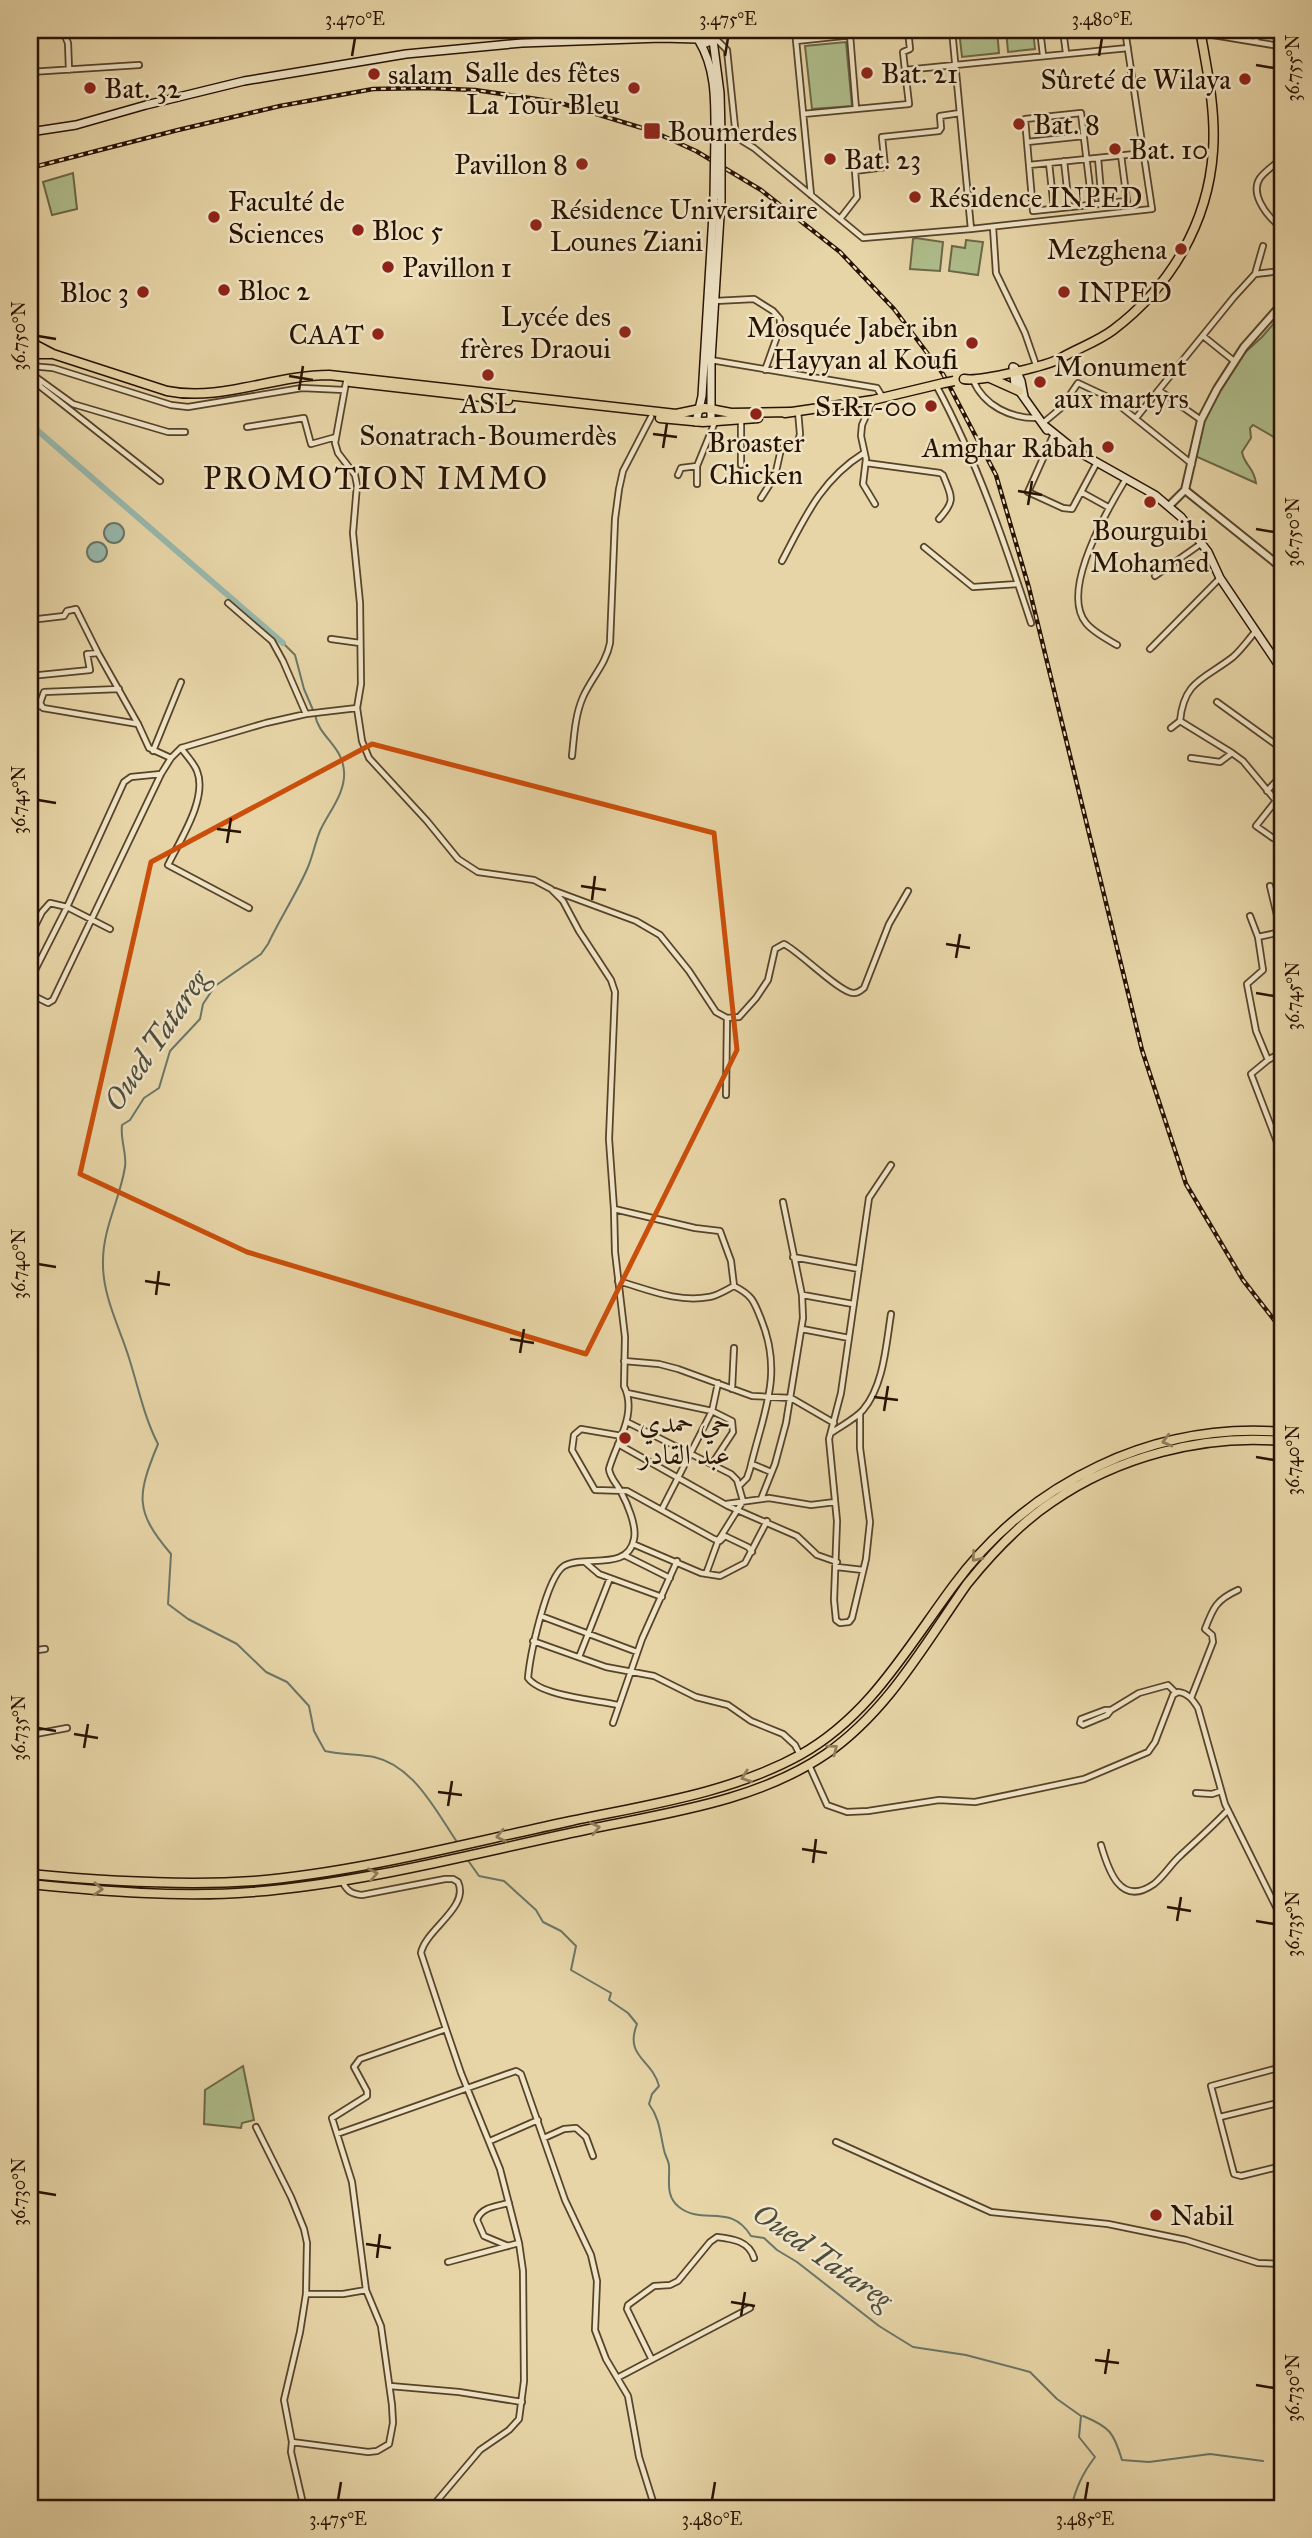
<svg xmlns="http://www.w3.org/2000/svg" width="1312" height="2538" font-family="'IM FELL Great Primer',Amiri,serif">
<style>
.green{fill:#afbe8c;stroke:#6b6846;stroke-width:2}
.water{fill:#97b8ac;stroke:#6a7668;stroke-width:2}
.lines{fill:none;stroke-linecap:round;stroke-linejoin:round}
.stream{stroke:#6a7668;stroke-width:2}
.canal{stroke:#97b8ac;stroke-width:6}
.minor-casing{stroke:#57432a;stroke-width:8}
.tertiary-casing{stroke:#57432a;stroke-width:10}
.secondary-casing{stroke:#271201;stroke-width:10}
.primary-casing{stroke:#271201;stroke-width:11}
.trunk-casing{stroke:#271201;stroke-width:11}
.minor{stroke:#efe4c6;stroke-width:4.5}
.tertiary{stroke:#efe4c6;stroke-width:6}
.secondary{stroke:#efe4c6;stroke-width:7}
.primary{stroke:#e7d5a7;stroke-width:8}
.trunk{stroke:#e7d5a7;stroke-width:8}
.rail-casing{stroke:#271201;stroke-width:4.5}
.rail{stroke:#efe4c6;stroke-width:2;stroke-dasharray:5;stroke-linecap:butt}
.secondary-bridge-casing{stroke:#271201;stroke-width:10;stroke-linecap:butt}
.primary-bridge-casing{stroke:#271201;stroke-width:11;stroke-linecap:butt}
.secondary-bridge{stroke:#efe4c6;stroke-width:7}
.primary-bridge{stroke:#e7d5a7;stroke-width:8}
.oneway{stroke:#917d5c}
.marked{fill:none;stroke:#cb4e0a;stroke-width:5;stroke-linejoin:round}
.ticks{fill:none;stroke:#271201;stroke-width:2.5}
.poi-dot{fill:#8f2418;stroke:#efe4c6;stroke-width:2.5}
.labels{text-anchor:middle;stroke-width:5;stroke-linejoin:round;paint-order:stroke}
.poi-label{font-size:28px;fill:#271201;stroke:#efe4c6;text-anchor:start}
.water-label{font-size:30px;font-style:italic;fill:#4e4c3d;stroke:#efe4c6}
.quarter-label{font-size:32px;letter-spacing:2px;fill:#271201;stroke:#efe4c6}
.neatline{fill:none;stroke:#271201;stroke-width:2.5}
.ticks-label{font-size:18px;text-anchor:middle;fill:#271201}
</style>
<rect width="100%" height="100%" fill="#e7d5a7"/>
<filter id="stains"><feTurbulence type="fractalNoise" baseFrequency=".00286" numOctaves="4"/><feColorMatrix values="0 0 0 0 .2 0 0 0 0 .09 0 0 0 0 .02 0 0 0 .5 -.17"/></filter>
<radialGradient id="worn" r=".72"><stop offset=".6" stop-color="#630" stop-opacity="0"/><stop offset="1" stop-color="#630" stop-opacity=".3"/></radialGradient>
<!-- green -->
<path class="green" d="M959,30H997L999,53L962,57Z
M1006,30H1033L1035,49L1008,52Z
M846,42L852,106L812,109L805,46Z
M73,173L77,209L52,215L43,182Z
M916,238L943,242L940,271L910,269L913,239Z
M966,240L983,242L978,275L949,271L952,246L965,248Z
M1282,314V436L1279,440L1253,425L1250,428L1251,438L1242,452C1244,465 1254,467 1256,483L1195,456L1205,414L1241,356L1262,337Z
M243,2066L254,2120L242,2123L241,2128L204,2124L205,2090Z"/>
<!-- water -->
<path class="water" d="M104 533a10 10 0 1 1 20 0a10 10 0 1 1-20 0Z
M87 552a10 10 0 1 1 20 0a10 10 0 1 1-20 0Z"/>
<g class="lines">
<!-- stream -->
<path class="stream" d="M283,643L295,655L304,689L313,710
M315,715C319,737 342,745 344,771C346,793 328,813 320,831C315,843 313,855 308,867C297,893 280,918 268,944L261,954L215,986L203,1004L200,1019L170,1051L159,1088L144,1098L130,1120L122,1125C120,1140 127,1153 125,1167C120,1199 103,1228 103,1261C102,1295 119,1326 129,1358C138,1386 144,1417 158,1444C137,1495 134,1511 171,1554L168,1604L188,1619L237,1644L266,1672L287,1682L309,1706L314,1731L325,1751C342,1755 358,1754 374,1757C414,1766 436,1811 457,1842
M467,1859L479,1876L504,1881L536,1910L543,1922L561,1931L576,1946L571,1970L611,1993L609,2000L628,2013L637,2024C624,2057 652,2059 659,2086L652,2094L649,2104C660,2119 660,2133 664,2150C665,2156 669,2161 669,2166C670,2180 665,2196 679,2207C703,2226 730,2202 751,2236L764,2238L777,2250L797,2262L879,2326L913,2347L966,2355L1030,2372L1057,2399L1081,2416L1079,2437L1095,2457C1082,2474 1076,2488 1071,2508
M1083,2416C1110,2427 1114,2433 1122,2460L1149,2462L1210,2454L1263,2461"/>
<!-- canal -->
<path class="canal" d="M30,424L283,643"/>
<!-- minor casing -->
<g class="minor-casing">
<path id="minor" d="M795,30L811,195
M952,30L971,229
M1040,30L1043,55
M1063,30L1066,53
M1201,33L1279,46L1280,69L1282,78
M30,34H64L68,43L69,70
M850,35L856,109
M714,37L727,50L736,137L754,148L863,238L971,229L1152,209L1125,30
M796,41L852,35L858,31L870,30
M1256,41L1257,30
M905,70L903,52L910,49L908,30
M30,72L139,65
M803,114L909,104L905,70L1128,48
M1027,142L1084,136
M1098,158L1102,204
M1282,158C1276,164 1265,171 1260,178C1250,193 1265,213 1276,223L1282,218
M1064,161L1069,207
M1049,163L1054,209
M1029,165L1145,153
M1092,205L1081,113L1025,119L1033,211L1127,201L1121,155
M840,219L857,197L855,171L885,167L882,137L939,131L941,128L940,116L960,113
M993,227L996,273L1025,333L1035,362
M1255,274L1263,246
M715,301L754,299L773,311L780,319V328L765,370
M1203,336L1234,361
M711,360L877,388L883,398
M30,366L53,368L171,405L188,407L302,388L344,390
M30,373L41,387L160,481
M33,375L73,404L168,432H185
M347,377L335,443L338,453L355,475L357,485L353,533L360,603L361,684L357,708L362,741L369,758L427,821L458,859L478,872L534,880L551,889L563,901L579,931L611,980L615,992L609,1139L614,1209L615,1252L625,1337L624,1386C638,1414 616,1443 609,1469C610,1478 617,1484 621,1492C627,1503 637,1526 634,1539C628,1572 584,1554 564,1566C546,1578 530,1656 528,1678C541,1696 596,1700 618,1705
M973,380C984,406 1011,419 1039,418
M936,385C977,461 1004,541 1031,623
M1160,391L1201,420
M873,400L862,425L861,436L866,459L863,484L875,504
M1136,418L1234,297L1255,274L1282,271
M1043,423L1061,408L1078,383L1110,398L1192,464
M247,427L304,418L311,444L336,437
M1053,436L1028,492L1063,508L1072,509L1095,466
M866,463L940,473L943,475C952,498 956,500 939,519
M741,465V420
M678,475L681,468L697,466
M697,484V466L715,422
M1081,492L1108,507
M761,498L775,476L781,449L798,442L800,434L798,411
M924,547L973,587L1018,584
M782,561C805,517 821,480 864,453
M1155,576L1202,543
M228,603L272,641L283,661L306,714
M30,620L64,616L67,611L76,609L98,653
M331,639L360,643
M1117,645C1107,639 1093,632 1086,623C1060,591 1106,512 1124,482
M1150,649L1220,578
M30,676L90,670L87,654L98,653L138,724L149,748L171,758
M119,689L44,692L40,703L43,708L138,724
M1217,702L1282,749
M1180,721C1184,680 1205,679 1233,657C1241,650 1248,640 1255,632
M30,726L33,708L40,706
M1171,728L1180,721L1232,753
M181,748C186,755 194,763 197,771C208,798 180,840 168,865L249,908
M153,751L181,682
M572,756C574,737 575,715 583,697C592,677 606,664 610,643L615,519L619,489L623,471L651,417
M1191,758L1220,762L1232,753L1243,761L1282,808
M1267,791L1282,775
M1273,838L1256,826L1275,802
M1270,886L1282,936
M555,891L636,921L660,935L689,971L716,1012L727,1018L739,1017L756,998L768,980L775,949L784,944C800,952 841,994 854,993C859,993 861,990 864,988L889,924L908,891
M1250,916L1258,937L1263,970L1247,984L1256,1031L1268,1060
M30,936L42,912L50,903L67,907L110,929
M1258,937L1281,932
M30,980L67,907L124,782L131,777L161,774
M30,994L48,1003L53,1000L161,774L171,758L181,748L266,723L306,714L357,708
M1282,1052L1268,1060L1251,1074L1282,1155
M726,1095L727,1018
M614,1209L695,1228L720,1231L731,1261L734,1286C752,1295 754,1301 761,1319C784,1375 763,1413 750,1469L747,1478L739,1486
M793,1257L859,1269
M618,1281C647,1289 677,1303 709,1297C717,1296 726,1290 734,1286
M803,1295L853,1304
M802,1329L849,1338
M624,1361L659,1364L678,1369L752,1396L791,1398L834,1423
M732,1389L734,1348
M627,1393L712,1411L732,1421L733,1432L712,1464
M860,1413V1448L870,1522L866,1559L852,1618L849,1622L840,1623L836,1620L834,1600L837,1521L829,1439L841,1393L869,1198L891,1165
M627,1422L731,1474L737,1480L743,1501L718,1541L706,1574
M831,1433C841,1426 855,1419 863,1410C884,1385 886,1345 891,1314
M622,1436L581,1429L574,1435L572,1450L595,1490L627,1491L714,1539L720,1541L725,1536L748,1547L752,1552
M618,1444L728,1506L797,1536L817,1555L837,1562
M752,1464L771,1472
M761,1499L775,1464L786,1423L803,1318L802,1295L783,1202
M726,1504L769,1498L811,1505L835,1502
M662,1509L712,1411L718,1383
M633,1544L701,1573L720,1576L745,1563L767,1521
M624,1555L670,1578
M585,1562L599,1574L662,1597
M837,1567L863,1570
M541,1616L637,1652
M533,1641L606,1667L654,1676L696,1697L728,1705L751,1721L783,1734L795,1745L800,1755
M30,1651L45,1649
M579,1657L610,1578
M1191,1698L1213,1642L1212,1635L1205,1629C1213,1608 1216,1600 1238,1590
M1105,1710H1111L1107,1715L1083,1725L1080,1723L1081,1719Z
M1111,1710L1139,1693L1168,1685L1175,1692
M613,1723L642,1639L677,1561
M30,1735L67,1728
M809,1765L827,1805L847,1812L868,1811L939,1800L975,1802L1084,1779L1148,1752L1155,1742L1173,1695L1178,1692C1188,1693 1193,1700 1198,1708L1225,1804L1282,1919
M1196,1793L1212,1794L1221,1791
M1101,1845C1108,1869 1120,1908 1154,1884C1164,1876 1171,1864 1180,1856C1196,1841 1213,1826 1228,1810
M342,1881C347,1891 351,1894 362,1895L445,1879H453L458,1882C470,1907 425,1930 421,1953L446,2029
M1282,2067L1211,2086L1234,2174L1241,2176L1282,2166
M1220,2117L1282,2102
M256,2127L291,2197L304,2229L307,2243L306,2294L300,2332L284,2400L292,2442L291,2452L304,2508
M337,2134L516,2071L521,2074L565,2200L591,2255L597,2281L595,2330L606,2359L628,2396L639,2457L655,2508
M544,2138L564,2129L576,2128L586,2137L593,2156
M490,2141L538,2120
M836,2142L991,2212L1108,2224L1186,2240L1258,2263L1282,2264
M508,2246L484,2236L477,2220C481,2207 497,2206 509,2203
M448,2262L519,2243
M306,2294H343L366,2290
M651,2358L627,2309L628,2305L654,2286L670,2285L678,2281L710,2242L717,2237C733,2239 749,2241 754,2258
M619,2377L750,2308
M390,2386L459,2392L522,2402
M292,2442L368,2452L377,2451L389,2444L393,2423L392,2405L381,2326L366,2290L352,2182L332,2118L367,2096V2091L354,2067L360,2059L446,2029L461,2073L500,2169L519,2243L523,2271L524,2381L519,2419L509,2430L480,2450L431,2508"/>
</g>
<!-- tertiary casing -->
<g class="tertiary-casing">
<path id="tertiary" d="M1185,490L1282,568
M1169,506L1185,490L1201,420L1217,389L1244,347L1282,304"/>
</g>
<!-- secondary casing -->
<g class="secondary-casing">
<path id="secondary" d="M696,30L697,39L706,43L713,40L714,30
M668,36L691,30
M713,40L720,93L721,134
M699,41C716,69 715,101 715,133
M30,132L76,125L146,105L244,81L406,54L522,43L661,38L697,39
M1013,367L1015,385L1047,430
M1015,368L1021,381L1024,397
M696,422L702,396L714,198
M711,422V360L721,200
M1045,426L1075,450L1155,495L1181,517L1208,552L1220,578L1282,670"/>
</g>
<!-- primary casing -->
<g class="primary-casing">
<path id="primary" d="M30,342L53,354L167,391C221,402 274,375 329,375L676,414L705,408L731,413L790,412
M30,354H50
M990,378L1019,391
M964,379C979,382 1047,366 1061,358C1078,348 1097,342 1113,330C1170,287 1208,224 1213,151C1216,111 1207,69 1200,30
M350,382L508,400
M785,413L873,400L944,383
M660,418L703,422L758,418"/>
</g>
<!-- trunk casing -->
<g class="trunk-casing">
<path id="trunk" d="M30,1874C103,1881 180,1886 254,1881C360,1872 467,1843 571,1821C647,1805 731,1793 800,1755C870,1716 907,1648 954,1585C1030,1482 1154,1422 1282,1432
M30,1884C102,1891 179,1898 252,1892C364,1883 475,1853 585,1830C665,1813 756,1802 826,1754C888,1711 924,1645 967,1584C992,1553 1019,1524 1052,1502C1117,1457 1203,1434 1282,1441"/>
</g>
<!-- minor -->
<use href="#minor" class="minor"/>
<!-- tertiary -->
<use href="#tertiary" class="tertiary"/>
<!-- secondary -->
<use href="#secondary" class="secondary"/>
<!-- primary -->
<use href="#primary" class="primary"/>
<!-- trunk -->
<use href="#trunk" class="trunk"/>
<!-- rail casing -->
<g class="rail-casing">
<path id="rail" d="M30,168L178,130L280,106L373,89L427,88L475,90L557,102L652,131L696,151L761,190L840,252L894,309L943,374L996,475L1029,588L1142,1050L1186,1184L1243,1280L1282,1330"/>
</g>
<!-- rail -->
<use href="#rail" class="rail"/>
<!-- secondary-bridge casing -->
<g class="secondary-bridge-casing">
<path id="secondary-bridge" d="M714,198L715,133
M721,200V134"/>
</g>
<!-- primary-bridge casing -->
<g class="primary-bridge-casing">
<path id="primary-bridge" d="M944,383L954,381"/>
</g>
<!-- secondary-bridge -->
<use href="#secondary-bridge" class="secondary-bridge"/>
<!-- primary-bridge -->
<use href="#primary-bridge" class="primary-bridge"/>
</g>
<!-- one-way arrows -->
<defs><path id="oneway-chevron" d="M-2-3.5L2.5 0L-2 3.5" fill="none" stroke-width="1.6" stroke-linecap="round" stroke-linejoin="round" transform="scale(1.75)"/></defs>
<g class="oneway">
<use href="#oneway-chevron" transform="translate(1167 1441) rotate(165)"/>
<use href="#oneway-chevron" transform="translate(976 1557) rotate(131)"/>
<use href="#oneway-chevron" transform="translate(833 1749) rotate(-37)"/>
<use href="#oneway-chevron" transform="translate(746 1777) rotate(160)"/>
<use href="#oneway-chevron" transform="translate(595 1828) rotate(-12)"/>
<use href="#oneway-chevron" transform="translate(501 1836) rotate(168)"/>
<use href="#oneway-chevron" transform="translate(373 1874) rotate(-11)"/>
<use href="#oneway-chevron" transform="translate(98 1889) rotate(3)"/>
</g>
<!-- marked area -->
<path class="marked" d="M372,744L714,833L737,1050L586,1354L247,1252L80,1174L151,862Z"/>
<!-- ticks -->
<path class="ticks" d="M352,56L355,38M725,56L728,38M1099,56L1102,38M1256,65L1274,68M38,336L56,339M289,376L313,380M299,390L303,366M653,434L677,437M663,448L667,423M1018,491L1042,495M1028,505L1032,481M1256,529L1274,532M38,800L56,803M217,829L241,832M227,843L231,818M581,886L606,890M592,900L595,876M946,944L970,948M956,958L960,934M1256,993L1274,996M38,1264L56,1267M145,1281L170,1285M156,1295L159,1271M510,1339L534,1343M520,1353L524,1329M874,1397L898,1400M884,1411L888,1386M1256,1457L1274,1460M38,1728L56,1731M74,1734L98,1738M84,1748L88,1724M438,1792L462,1795M448,1806L452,1781M802,1849L827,1853M813,1863L816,1839M1167,1907L1191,1911M1177,1921L1181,1897M1256,1921L1274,1924M38,2192L56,2195M366,2244L391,2248M377,2258L380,2234M731,2302L755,2306M741,2316L745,2292M1095,2360L1119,2363M1105,2374L1109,2349M1256,2385L1274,2388M338,2500L341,2482M712,2500L715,2482M1085,2500L1088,2482"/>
<!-- markers -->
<g class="poi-dot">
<circle cx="867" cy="73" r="7"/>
<circle cx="374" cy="74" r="7"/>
<circle cx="1245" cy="79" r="7"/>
<circle cx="90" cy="88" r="7"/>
<circle cx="634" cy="88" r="7"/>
<circle cx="1019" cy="124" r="7"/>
<rect x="643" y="122" width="18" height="18" rx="3.5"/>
<circle cx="1115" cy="149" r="7"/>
<circle cx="830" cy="159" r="7"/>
<circle cx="582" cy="164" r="7"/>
<circle cx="915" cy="197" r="7"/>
<circle cx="214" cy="217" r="7"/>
<circle cx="536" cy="225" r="7"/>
<circle cx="358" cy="230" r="7"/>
<circle cx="1181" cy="249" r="7"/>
<circle cx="388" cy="267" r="7"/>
<circle cx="224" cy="290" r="7"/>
<circle cx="143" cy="292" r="7"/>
<circle cx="1064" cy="292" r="7"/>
<circle cx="625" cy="332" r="7"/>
<circle cx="378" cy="334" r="7"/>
<circle cx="972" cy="343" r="7"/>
<circle cx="488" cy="375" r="7"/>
<circle cx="1040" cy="382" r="7"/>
<circle cx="931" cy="406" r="7"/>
<circle cx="756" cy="414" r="7"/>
<circle cx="1108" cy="447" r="7"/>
<circle cx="1150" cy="502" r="7"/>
<circle cx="625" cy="1438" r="7"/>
<circle cx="1156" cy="2215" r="7"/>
</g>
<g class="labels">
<!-- poi labels -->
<g class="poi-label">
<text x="620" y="82" text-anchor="end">Salle des fêtes<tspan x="620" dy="32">La Tour Bleu</tspan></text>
<text x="881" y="83">Bat. 21</text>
<text x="388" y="84">salam</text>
<text x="1231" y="89" text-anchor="end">Sûreté de Wilaya</text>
<text x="104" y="98">Bat. 32</text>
<text x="1033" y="134">Bat. 8</text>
<text x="668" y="141">Boumerdes</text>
<text x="1129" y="159">Bat. 10</text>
<text x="844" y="169">Bat. 23</text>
<text x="568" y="174" text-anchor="end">Pavillon 8</text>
<text x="929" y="207">Résidence INPED</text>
<text x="228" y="211">Faculté de<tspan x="228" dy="32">Sciences</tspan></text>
<text x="550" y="219">Résidence Universitaire<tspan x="550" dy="32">Lounes Ziani</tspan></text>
<text x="372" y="240">Bloc 5</text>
<text x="1167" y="259" text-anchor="end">Mezghena</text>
<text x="402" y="277">Pavillon 1</text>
<text x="238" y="300">Bloc 2</text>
<text x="129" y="302" text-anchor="end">Bloc 3</text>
<text x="1078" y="302">INPED</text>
<text x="611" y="326" text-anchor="end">Lycée des<tspan x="611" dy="32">frères Draoui</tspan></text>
<text x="958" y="337" text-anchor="end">Mosquée Jaber ibn<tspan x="958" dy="32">Hayyan al Koufi</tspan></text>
<text x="364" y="344" text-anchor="end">CAAT</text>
<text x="1054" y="376">Monument<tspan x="1054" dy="32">aux martyrs</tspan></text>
<text x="488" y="413" text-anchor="middle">ASL<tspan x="488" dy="32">Sonatrach-Boumerdès</tspan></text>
<text x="917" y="416" text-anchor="end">S1R1-00</text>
<text x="756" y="452" text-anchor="middle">Broaster<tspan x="756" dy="32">Chicken</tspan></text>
<text x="1094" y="457" text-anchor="end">Amghar Rabah</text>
<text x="1150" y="540" text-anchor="middle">Bourguibi<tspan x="1150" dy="32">Mohamed</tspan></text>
<text x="639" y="1432">حي حمدي<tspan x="639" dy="32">عبد القادر</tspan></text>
<text x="1170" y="2225">Nabil</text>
</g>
<!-- water labels -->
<g class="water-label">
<text transform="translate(156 1040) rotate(-56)" y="10">Oued Tatareg</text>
<text transform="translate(823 2256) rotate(35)" y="10">Oued Tatareg</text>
</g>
<!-- quarter labels -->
<g class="quarter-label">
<text x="376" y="489">PROMOTION IMMO</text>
</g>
</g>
<!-- margin -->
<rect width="1312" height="2538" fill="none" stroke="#e7d5a7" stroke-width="77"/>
<rect x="38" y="38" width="1236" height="2462" class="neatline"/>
<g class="ticks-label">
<text x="355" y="25">3.470°E</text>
<text x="728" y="25">3.475°E</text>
<text x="1102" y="25">3.480°E</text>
<text transform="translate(1293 68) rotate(-90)" y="6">36.755°N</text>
<text transform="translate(19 336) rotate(-90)" y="6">36.750°N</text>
<text transform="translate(1293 532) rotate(-90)" y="6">36.750°N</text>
<text transform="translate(19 800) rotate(-90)" y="6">36.745°N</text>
<text transform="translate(1293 996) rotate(-90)" y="6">36.745°N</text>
<text transform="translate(19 1264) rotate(-90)" y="6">36.740°N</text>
<text transform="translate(1293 1460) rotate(-90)" y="6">36.740°N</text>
<text transform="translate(19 1728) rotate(-90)" y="6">36.735°N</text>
<text transform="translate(1293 1924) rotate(-90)" y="6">36.735°N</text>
<text transform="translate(19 2192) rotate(-90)" y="6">36.730°N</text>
<text transform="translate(1293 2388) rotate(-90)" y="6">36.730°N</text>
<text x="338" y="2525">3.475°E</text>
<text x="712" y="2525">3.480°E</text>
<text x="1085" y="2525">3.485°E</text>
</g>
<rect width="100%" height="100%" filter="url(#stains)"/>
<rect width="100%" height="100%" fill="url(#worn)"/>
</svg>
